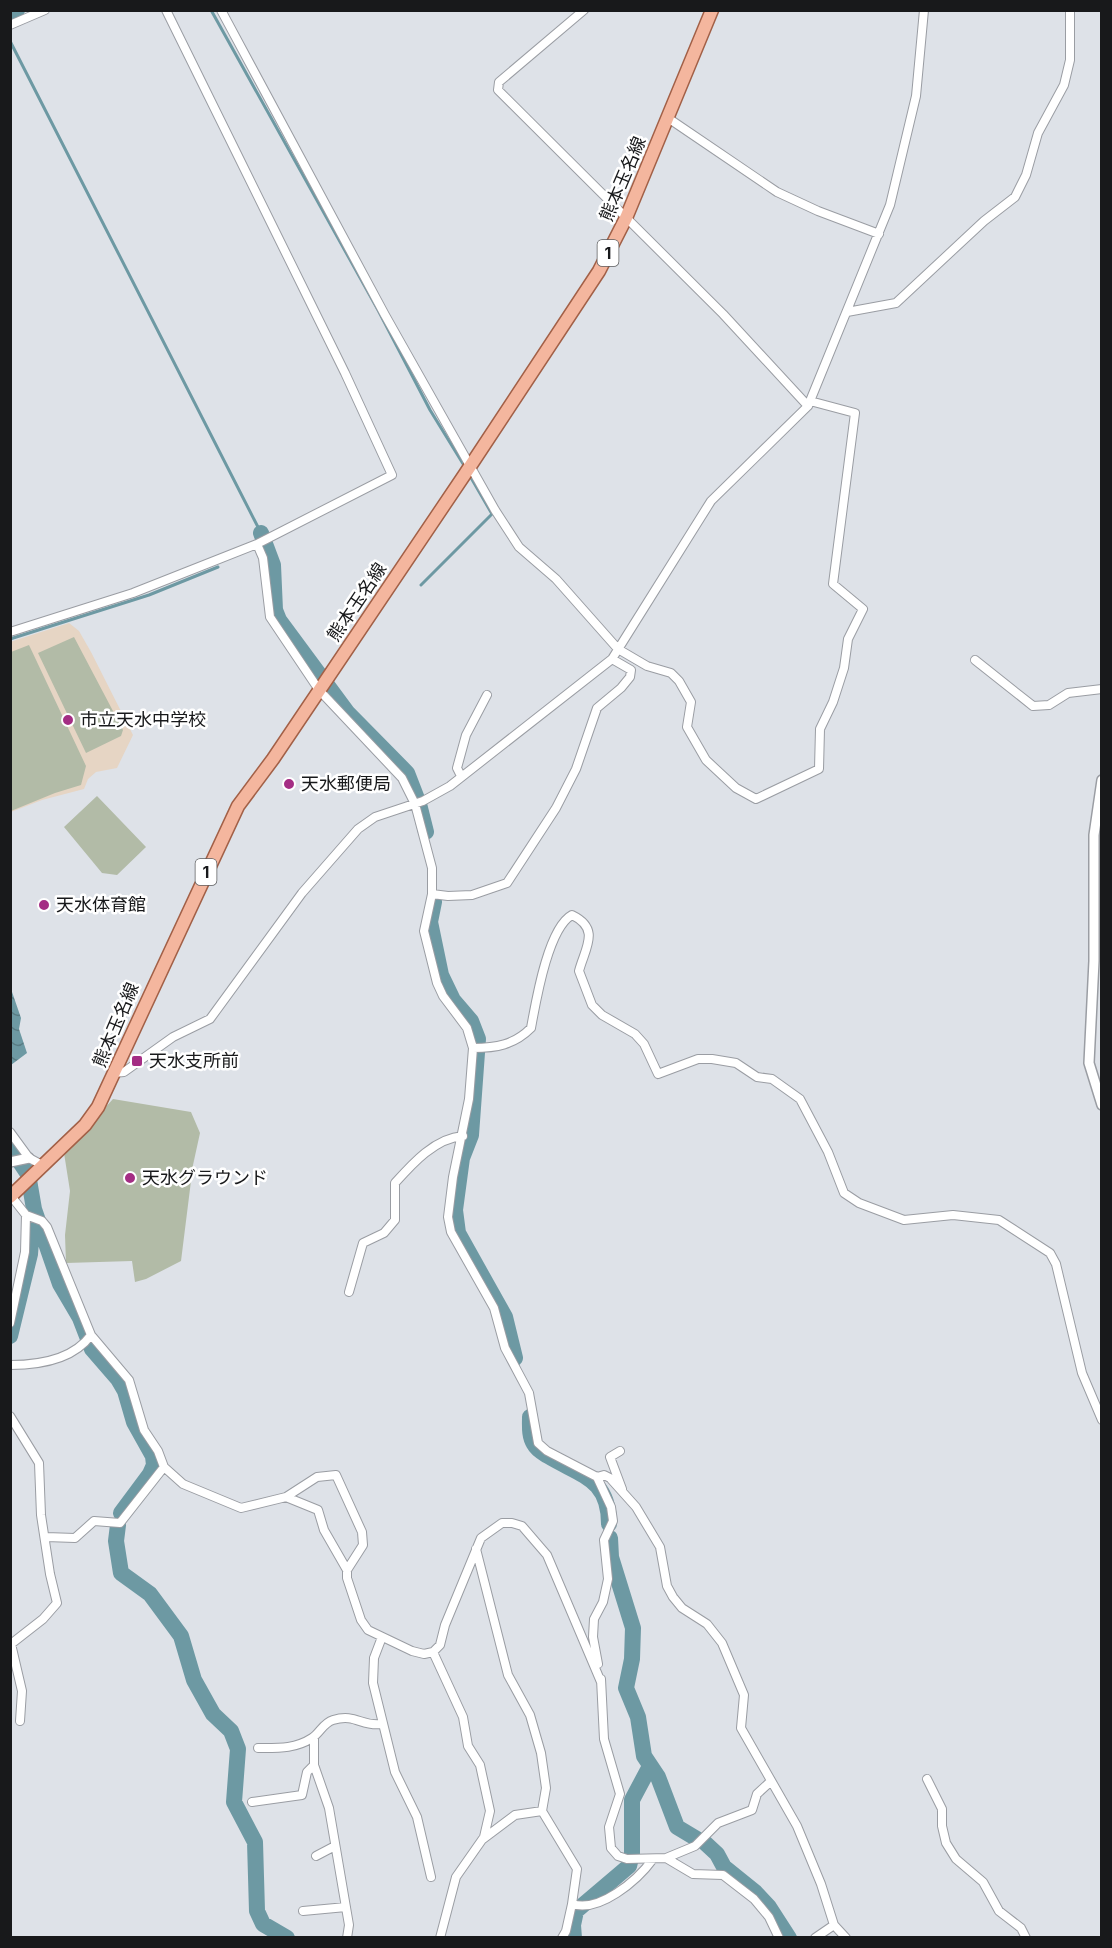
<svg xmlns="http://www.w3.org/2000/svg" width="1112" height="1948" font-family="Inter,'Noto Sans JP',sans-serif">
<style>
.education{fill:#e6d5c4}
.garden{fill:#b2bba7}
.water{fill:url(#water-waves)}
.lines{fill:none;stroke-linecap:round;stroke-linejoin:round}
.stream{stroke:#6d99a3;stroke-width:3}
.river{stroke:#6d99a3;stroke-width:16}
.minor-casing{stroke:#9a9da3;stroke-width:10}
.tertiary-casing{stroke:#9a9da3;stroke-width:12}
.primary-casing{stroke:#a26047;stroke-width:15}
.minor{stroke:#fff;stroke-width:8}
.tertiary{stroke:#fff;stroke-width:9}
.primary{stroke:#f4b69e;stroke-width:12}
.poi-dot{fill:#a42d84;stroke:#fff;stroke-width:2}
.labels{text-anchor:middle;stroke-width:5;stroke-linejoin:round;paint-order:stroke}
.shield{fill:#fff;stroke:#5d5e5f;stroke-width:1.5}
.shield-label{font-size:16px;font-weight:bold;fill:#18191b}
.street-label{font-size:18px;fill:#18191b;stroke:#fff}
.poi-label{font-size:18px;fill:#18191b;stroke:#fff;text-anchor:start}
</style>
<defs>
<pattern id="water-waves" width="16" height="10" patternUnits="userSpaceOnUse" patternTransform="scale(1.5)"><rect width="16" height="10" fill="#6d99a3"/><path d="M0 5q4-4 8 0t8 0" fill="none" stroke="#597c84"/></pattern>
</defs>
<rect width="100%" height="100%" fill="#dee2e8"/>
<!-- education -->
<path class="education" d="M69,623L79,631L91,652L133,735L117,768L96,772L88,779L84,789L42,800L11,812L10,642Z"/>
<!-- garden -->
<path class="garden" d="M74,637L123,730L121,736L86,753L38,653Z
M29,645L86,766L81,785L55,793L11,811V652Z
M97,796L146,847L117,875L102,873L64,827Z
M113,1099L191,1112L200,1133L193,1165L181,1261L146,1279L135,1282L132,1261L66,1263L65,1235L70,1191L64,1153Z"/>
<!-- water -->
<path class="water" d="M11,989L21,1018L19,1029L27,1053L11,1065Z"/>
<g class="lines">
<!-- stream -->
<path class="stream" d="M211,10L378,310L430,410L465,467
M10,41L261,533
M421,585L492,514L470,476
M10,639L149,595L218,567
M10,1576V1599"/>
<!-- river -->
<path class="river" d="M10,13L17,10
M261,533L273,565L275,610L279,620L347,712L407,773L419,804L426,832
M434,902L430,922L441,975L453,1000L471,1021L478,1039L471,1135L462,1158L455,1210L458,1233L505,1317L515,1358
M10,1147L28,1174L34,1209L60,1284L80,1318L92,1349L118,1379L125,1391L134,1422L153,1456L154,1465L150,1474L121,1513
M10,1336L30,1254L33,1216
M530,1417C530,1426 529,1436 534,1444C537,1450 543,1453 548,1456C581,1476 609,1478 609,1524
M118,1525L116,1541L121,1573L150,1594L181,1636L194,1680L213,1714L231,1731L238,1749L234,1802L255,1842L257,1911L263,1924L287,1938
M610,1538L611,1557L633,1628L632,1659L626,1688L638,1717L644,1756L658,1777L677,1827L697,1839
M703,1841L717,1854L724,1867L755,1892L769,1907L789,1938
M574,1938L573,1925L576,1911L629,1866L632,1854V1800L649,1768"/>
<!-- minor casing -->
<g class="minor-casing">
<path id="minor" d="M221,10L385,315L495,510L519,547L556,579L618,649L647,666L671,673L679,681L691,702L687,727L706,760L736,788L756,799L819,769L820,729L833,702L844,668L848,639L863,609L833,584L855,413L810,401
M584,10L499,82L498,90L723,314L808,406
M10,25L45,10
M668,118L777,192L818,211L879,234
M847,312L896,303L984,221L1015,197L1026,175L1038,133L1064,85L1070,60V10
M257,544L263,558L270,617L319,690L402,778L415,804L432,868V894L424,931L437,983L443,996L467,1028L473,1048L469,1099L453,1177L448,1217L451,1232L494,1308L505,1348L529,1393L538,1443L547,1451L597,1477L604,1475L610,1478L636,1507L660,1547L667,1586L673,1597L682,1608L707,1624L722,1643L744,1695L741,1728L797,1826L821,1884L834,1925L846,1938
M10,632L133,593L257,544L392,475L345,373L166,10
M975,660L1033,706L1049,705L1068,693L1102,689
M461,776L457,768L466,735L487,695
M432,894L448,896L472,895L507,883L556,808L576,769L597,708L621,688L630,677L631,670L612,659
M473,1048C496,1048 514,1045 531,1028C536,1001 548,928 572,915C601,929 585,948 579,971L592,1005L602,1015L635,1034L644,1044L658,1074L698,1059H712L736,1063L757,1077L772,1079L800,1099L828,1152L844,1193L859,1203L904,1220L953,1215L999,1220L1050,1253L1056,1264L1082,1373L1102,1420
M114,1073L124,1072L173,1037L210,1019L302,893L358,829L375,817L423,801L450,786L612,659L711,501L808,406L890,205L916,96L924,10
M10,1132L29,1158L44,1166
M349,1292L363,1243L384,1233L395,1220V1183C412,1164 435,1138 463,1136
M10,1323L25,1252L26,1215
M91,1335L129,1380L144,1430L158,1451L164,1467L183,1484L241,1508L286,1497L317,1477L336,1475L362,1532L363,1545L347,1570V1578L361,1620L368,1630L412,1651L424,1654L433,1652L440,1645L445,1625L481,1538L502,1523H512L522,1526L547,1555L601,1682
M10,1365C39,1365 73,1360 91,1335L47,1227L42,1221L26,1215L11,1196
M10,1416L39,1463L41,1515L50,1574L57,1603L43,1619L11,1644L22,1691L20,1721
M620,1451L610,1457L622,1489
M597,1477L611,1507L613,1521L604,1540L608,1579L603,1602L594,1619L593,1637L598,1664
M286,1497L318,1510L324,1530L347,1570
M46,1537L75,1538L94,1521L120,1523L164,1467
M476,1549L508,1675L530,1715L541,1753L546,1788L542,1811L577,1869L572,1904
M382,1637L374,1658L373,1683L395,1772L417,1817L431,1877
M433,1652L463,1717L468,1746L480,1765L490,1811L484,1837L456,1877L440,1938
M601,1679L604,1739L620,1794L609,1827L611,1848L618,1856L627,1859L666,1858L693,1874L723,1875L754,1899L769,1917L779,1938
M258,1748C278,1748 295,1749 312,1738C320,1733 323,1723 333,1720C356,1713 361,1727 382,1724
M314,1765L329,1808L349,1925L347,1938
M927,1779L942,1809V1826L946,1843L956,1859L983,1882L999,1911L1021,1928L1026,1938
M252,1802L302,1795L307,1772L314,1765V1737
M483,1839L515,1815L542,1811
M316,1856L335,1846
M666,1858L695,1846L718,1823L752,1810L757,1794L770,1782
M303,1911L346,1907
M562,1938L566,1931L572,1904C599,1913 637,1881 653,1859
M815,1938L834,1925"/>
</g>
<!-- tertiary casing -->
<g class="tertiary-casing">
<path id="tertiary" d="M1102,780L1094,835V961L1089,1063L1102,1105
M10,1162L29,1158"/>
</g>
<!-- primary casing -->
<g class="primary-casing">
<path id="primary" d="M10,1197L85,1125L98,1107L238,806L273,759L465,474L599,271L626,218L712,10"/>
</g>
<!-- minor -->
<use href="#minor" class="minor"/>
<!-- tertiary -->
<use href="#tertiary" class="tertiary"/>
<!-- primary -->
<use href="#primary" class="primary"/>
</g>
<!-- markers -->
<g class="poi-dot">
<circle cx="68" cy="720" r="6"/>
<circle cx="289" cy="784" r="6"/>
<circle cx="44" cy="905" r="6"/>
<rect x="131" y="1055" width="12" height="12" rx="3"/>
<circle cx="130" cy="1178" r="6"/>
</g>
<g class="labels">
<!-- shield labels -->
<g class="shield">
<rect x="597.5" y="240" width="21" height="26" rx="4.5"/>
<rect x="195.5" y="859" width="21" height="26" rx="4.5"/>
</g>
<g class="shield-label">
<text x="608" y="259">1</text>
<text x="206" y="878">1</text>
</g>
<!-- street labels -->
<g class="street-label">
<text transform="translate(623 179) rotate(-67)" y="6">熊本玉名線</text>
<text transform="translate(357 602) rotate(-56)" y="6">熊本玉名線</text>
<text transform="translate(116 1025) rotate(-67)" y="6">熊本玉名線</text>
</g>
<!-- poi labels -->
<g class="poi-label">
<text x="80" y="726">市立天水中学校</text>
<text x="301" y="790">天水郵便局</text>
<text x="56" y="911">天水体育館</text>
<text x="149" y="1067">天水支所前</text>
<text x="142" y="1184">天水グラウンド</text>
</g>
</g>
<!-- border -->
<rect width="1112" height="1948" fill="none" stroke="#18191b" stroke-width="24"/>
</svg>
